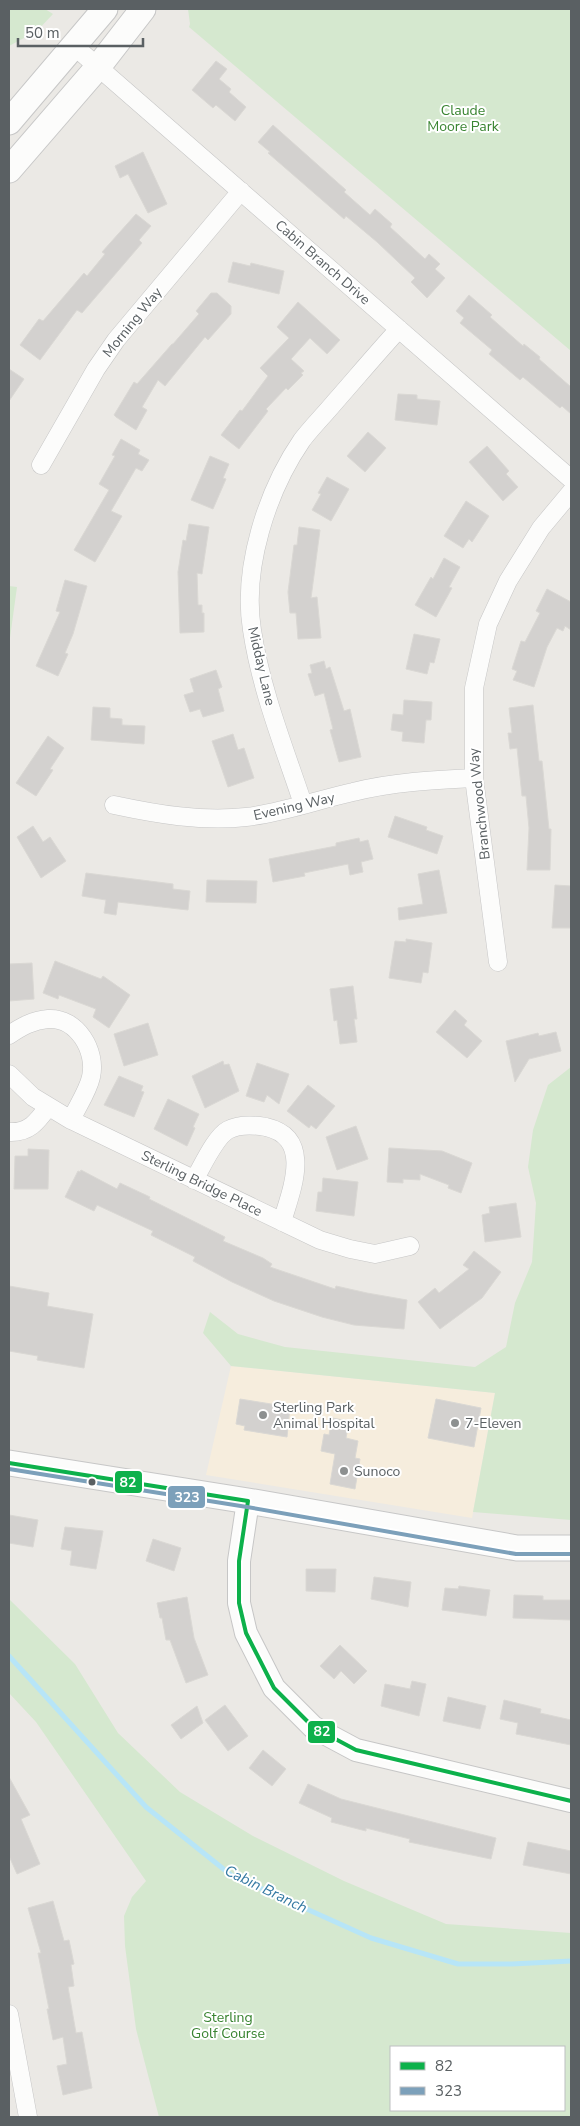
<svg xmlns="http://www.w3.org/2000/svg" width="580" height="2126" font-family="'Nunito Sans',sans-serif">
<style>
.commercial{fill:#f6eddd}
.green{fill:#d5e8cf;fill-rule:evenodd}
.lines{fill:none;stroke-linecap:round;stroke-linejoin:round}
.stream{stroke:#b7e5f7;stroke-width:5}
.building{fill:#d3d1cf;stroke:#dad8d4}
.minor-casing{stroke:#c6c6c6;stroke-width:19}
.tertiary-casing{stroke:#c6c6c6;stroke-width:24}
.secondary-casing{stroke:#c7c7c7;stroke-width:27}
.minor{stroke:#fcfcfb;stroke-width:18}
.tertiary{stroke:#fcfcfb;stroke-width:22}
.secondary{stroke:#fcfcfb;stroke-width:25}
.bus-1-casing{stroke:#fff;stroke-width:8}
.bus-2-casing{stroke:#fff;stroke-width:8}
.bus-1{stroke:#0db14b;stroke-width:4}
.bus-2{stroke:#7ca0ba;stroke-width:4}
.poi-dot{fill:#8d9090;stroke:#fff;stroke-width:2}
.bus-dot{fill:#5a6063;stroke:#fff;stroke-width:2}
.labels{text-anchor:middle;stroke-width:4;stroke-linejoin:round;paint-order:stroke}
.park-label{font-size:14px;fill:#398431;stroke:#fff}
.street-label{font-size:14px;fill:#5a6063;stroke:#fff}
.poi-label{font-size:14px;fill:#5a6063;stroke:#fff;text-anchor:start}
.water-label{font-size:15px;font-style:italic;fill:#367aa3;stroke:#fff}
.line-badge{stroke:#fff;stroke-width:2}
.badge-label{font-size:14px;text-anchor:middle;font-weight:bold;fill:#fff}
</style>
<rect width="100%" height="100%" fill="#ebe9e5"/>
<!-- commercial -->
<path class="commercial" d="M231,1366L495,1393L472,1518L206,1475Z"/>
<!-- green -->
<path class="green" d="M9,9H45L53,14L37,31L9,46Z
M188,9H571V351L189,27L190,24Z
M9,586L17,587L9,645Z
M571,1067V1520L473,1512L495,1393L231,1366L203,1333L210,1312L238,1334L285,1347L475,1367L506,1347L515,1303L532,1262L536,1203L528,1167L533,1130L548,1085Z
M9,1599L75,1664L118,1733L180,1792L253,1836L344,1881L446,1924L571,1933V2117H159L136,2029L125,1946L124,1916L132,1897L146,1881L36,1722L9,1693ZM564,2047V2110H391V2047Z"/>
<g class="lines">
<!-- stream -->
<path class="stream" d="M9,1656L146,1807L231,1875L371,1938L458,1964H512L571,1961"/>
</g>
<!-- building -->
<path class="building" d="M216,61L227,69L219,79L231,89L229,92L246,107L235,121L216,105L213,108L192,90Z
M273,125L346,190L344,192L370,215L375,209L392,224L390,227L425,259L429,254L440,264L435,269L445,278L427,298L411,282L415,278L377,242L346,216L344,219L268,153L270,152L258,142Z
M143,152L167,204L148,213L128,174L120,178L115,166Z
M136,214L151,226L139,240L142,243L82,313L77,310L40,360L20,345L39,319L43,321L84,273L87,276L105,254L102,252Z
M233,262L250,266L251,263L284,271L279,294L228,282Z
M211,293H217L231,306V314L208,340L205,337L165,386L158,380L142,407L147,410L136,430L116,417L114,415L134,382L137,384L172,344H173L199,314L196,311Z
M469,295L492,315L490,317L523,346L524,344L540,357L539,359L571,387V414L562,406L560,408L523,377L520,380L489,354L492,350L460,323L464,318L456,311Z
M298,302L340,340L327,354L310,338L291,359L304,371L301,373L303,375L288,390L286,388L266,409L268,411L239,449L221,435L240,410L242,411L268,376L260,368L289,338L277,327Z
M9,369L24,379L9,401Z
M398,394L417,395V399L440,401L437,425L395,420Z
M368,432L386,448L365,472L347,456Z
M121,439L140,450L138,454L149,460L142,471L136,468L111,511L122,516L95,562L74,550L109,490L99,484L115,456L112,455Z
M487,446L509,471L506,474L518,487L503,501L469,462Z
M210,456L229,464L223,478L226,479L213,509L191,500Z
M327,477L349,489L331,521L312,510L321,494L318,493Z
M466,501L489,516L472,542L469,539L463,548L444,536Z
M189,524L209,527L202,574L197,573L198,605H202V613H204V632L180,633L178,572L183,540L186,541Z
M299,527L320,530L311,598L317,597L321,638L298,639L296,613H290L288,592L294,545H297Z
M444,558L460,567L449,587L452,588L436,617L415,605L431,577L433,579Z
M65,580L87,586L73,634L65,653L68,654L58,676L36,666L60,612L56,611Z
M547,589L571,602V630L565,626L563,631L557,628L547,647L534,687L513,680L517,671L512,669L521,641L525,642L540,613L536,611Z
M414,634L440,639L434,663L430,662L427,674L406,669Z
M324,661L326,669L330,667L344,711L350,709L361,757L339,762L330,730L333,729L324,693L315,696L308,674L312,673L310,665Z
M216,670L222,687L218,689L224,711L203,717L200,709L190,712L184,695L194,692L190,679Z
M404,700L432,702L431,720H426L424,743L402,741L403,732L391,730L393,714L403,715Z
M533,705L539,761H542L549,829H551L550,870H527L529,828L526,796H522L517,748L510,749L508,733H512L509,708Z
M93,707L110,708V718L122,719V725L145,726L144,744L91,740Z
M233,734L238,750L244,748L254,778L228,787L212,741Z
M48,736L64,748L50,769L53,770L36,796L16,783Z
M395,816L427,827L426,830L443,836L437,854L388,837Z
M33,826L43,842L50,837L66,861L41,878L17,837Z
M359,838L360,842L368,840L373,859L361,862L363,872L350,875L348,864L304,873L305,876L273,882L269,859L336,846V843Z
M439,870L447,913L399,920L398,908L423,904L418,874Z
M86,873L173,884V889L190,891L188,910L118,902L116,915L104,913L106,900L82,896Z
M207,880L257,881L256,903L206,902Z
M555,885L571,886V928H552Z
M406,939L432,943L428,973L423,972L421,983L389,978L395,941L406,942Z
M55,961L101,979L103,976L130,995L109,1028L93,1017L96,1009L59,995L58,999L43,993Z
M32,963L34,999L9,1001V964Z
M353,986L357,1019H354L357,1042L340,1044L337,1020L334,1021L330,989Z
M455,1010L467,1021L464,1025L482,1041L467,1058L436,1032Z
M148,1023L158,1055L124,1066L114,1034Z
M556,1032L561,1051L529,1059L515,1082L506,1041L538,1033L539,1036Z
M223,1061L224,1065L229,1064L239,1091L205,1108L192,1076Z
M257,1063L289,1074L279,1104L267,1095L264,1102L246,1096Z
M119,1076L143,1086L141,1091L144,1092L134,1117L104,1105Z
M308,1085L335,1106L316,1129L311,1125L309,1128L287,1111Z
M168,1099L199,1114L193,1127L195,1128L187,1146L154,1129Z
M356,1126L368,1159L337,1170L326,1137Z
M389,1148L442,1151L472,1163L461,1193L448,1188L449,1185L420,1174V1180L403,1179V1183L387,1182Z
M28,1149L49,1150L48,1189H14L15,1156H28Z
M81,1170L117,1189L120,1183L150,1197L149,1199L225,1237L223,1241L263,1258L272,1264L270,1267L335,1289L336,1286L367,1293L407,1300L404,1329L354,1325L322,1317L274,1301L232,1282L193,1261L195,1257L151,1235L153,1231L97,1205L94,1211L65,1197L78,1171L80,1172Z
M323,1178L358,1182L354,1216L316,1211L318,1192H322Z
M516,1203L521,1237L485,1242L482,1215L490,1213L489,1207Z
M474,1251L501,1272L482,1298L440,1329L418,1302L435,1288L439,1293L469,1269L463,1265Z
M9,1286L49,1293L47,1306L93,1314L84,1368L37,1360L38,1356L9,1351Z
M240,1399L290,1407L287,1437L244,1430L245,1426L236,1424Z
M436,1399L481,1408L474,1447L428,1438Z
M332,1418L349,1421L346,1438L358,1441L355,1458L360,1459L355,1489L330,1484L335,1454L321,1451L324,1434L329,1435Z
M9,1515L38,1520L33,1547L9,1543Z
M65,1527L103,1531L96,1569L70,1565L72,1551L61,1549Z
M153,1539L181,1548L174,1571L146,1561Z
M306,1569H336L335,1592L306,1591Z
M374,1577L411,1582L408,1607L371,1599Z
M459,1586L490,1590L486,1616L442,1610L445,1588L458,1589Z
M514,1595L543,1596V1600H571V1620L513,1618Z
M187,1597L194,1638L208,1675L186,1683L170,1640H166L162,1618H160L157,1603Z
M340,1645L367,1671L354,1684L341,1671L334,1679L320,1666Z
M412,1681L426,1684L419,1716L381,1706L385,1684L410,1689Z
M448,1697L486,1706L480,1729L443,1721Z
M504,1700L541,1709L540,1713L571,1720V1745L516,1734L518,1723L500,1719Z
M225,1705L248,1736L228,1751L205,1720Z
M197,1706L203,1723L181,1739L171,1725Z
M263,1750L286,1769L272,1786L249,1768Z
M9,1777L30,1815L21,1819L40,1864L17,1874L9,1856Z
M308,1784L341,1799L496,1838L491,1859L409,1842L410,1839L366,1828V1831L331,1822L332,1818L299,1803Z
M528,1842L571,1851V1874L523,1865Z
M53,1901L64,1941L69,1940L74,1964L71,1965L74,1986L68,1987L76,2033L82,2032L92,2088L63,2095L57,2066L67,2064L63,2037L53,2040L47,2009H49L38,1953H41L28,1908Z"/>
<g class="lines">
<!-- minor casing -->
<g class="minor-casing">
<path id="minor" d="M74,46L571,479
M41,465L96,369L116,340L241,191
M303,804C284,747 261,690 252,630C242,568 267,491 302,440C312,427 324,415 334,403C356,378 377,353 399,329
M114,805C156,814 202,822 246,817C282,813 317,800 353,792C393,782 433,780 474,778
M498,962L474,778V688L488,624L508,581L541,528L571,492
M9,1035C21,1027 33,1020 48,1019C77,1017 97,1051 91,1077C88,1091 77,1107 71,1120
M9,1074L33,1097L71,1120L320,1240L350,1249L375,1254L410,1246
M9,1132C29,1133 37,1122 48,1107
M194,1180C202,1167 215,1137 228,1130C239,1124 254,1125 266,1127C314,1138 291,1191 282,1222
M9,2014L28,2117"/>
</g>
<!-- tertiary casing -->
<g class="tertiary-casing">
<path id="tertiary" d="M248,1501L239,1561V1603L246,1633L274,1688L313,1727L356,1750L571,1801"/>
</g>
<!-- secondary casing -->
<g class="secondary-casing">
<path id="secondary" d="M9,122L105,9
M9,170L98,67L143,9
M9,1463L248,1501L517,1548H571"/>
</g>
<!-- minor -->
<use href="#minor" class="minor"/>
<!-- tertiary -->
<use href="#tertiary" class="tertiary"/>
<!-- secondary -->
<use href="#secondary" class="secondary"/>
<!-- bus-1 casing -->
<g class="bus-1-casing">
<path id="bus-1" d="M9,1463L248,1501
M248,1501L239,1561V1603L246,1633L274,1688L313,1727L356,1750L571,1801"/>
</g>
<!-- bus-2 casing -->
<g class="bus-2-casing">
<path id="bus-2" d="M9,1469L247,1507L516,1554H571"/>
</g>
<!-- bus-1 -->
<use href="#bus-1" class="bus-1"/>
<!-- bus-2 -->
<use href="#bus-2" class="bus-2"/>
</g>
<!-- markers -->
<g class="poi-dot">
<circle cx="263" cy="1415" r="5"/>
<circle cx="455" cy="1423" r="5"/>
<circle cx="344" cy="1471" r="5"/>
</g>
<circle class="bus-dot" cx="92" cy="1482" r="4.5"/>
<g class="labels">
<!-- park labels -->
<g class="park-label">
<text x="463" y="115">Claude<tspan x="463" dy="16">Moore Park</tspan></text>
<text x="228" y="2022">Sterling<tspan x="228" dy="16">Golf Course</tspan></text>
</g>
<!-- street labels -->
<g class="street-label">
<text transform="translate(323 262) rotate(41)" y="5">Cabin Branch Drive</text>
<text transform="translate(132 322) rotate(-51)" y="5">Morning Way</text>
<text transform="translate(262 666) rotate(77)" y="5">Midday Lane</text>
<text transform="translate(479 804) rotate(-96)" y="5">Branchwood Way</text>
<text transform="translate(294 806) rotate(-13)" y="5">Evening Way</text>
<text transform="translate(202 1183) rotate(26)" y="5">Sterling Bridge Place</text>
</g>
<!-- poi labels -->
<g class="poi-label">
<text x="273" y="1412">Sterling Park<tspan x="273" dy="16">Animal Hospital</tspan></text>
<text x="465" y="1428">7-Eleven</text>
<text x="354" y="1476">Sunoco</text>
</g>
<!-- water labels -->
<g class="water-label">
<text transform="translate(266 1889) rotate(26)" y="5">Cabin Branch</text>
</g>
</g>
<g class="line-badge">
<rect x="114" y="1470" width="29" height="24" rx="5" fill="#0db14b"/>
<rect x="167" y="1485" width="39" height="24" rx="5" fill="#7ca0ba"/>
<rect x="307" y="1720" width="29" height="24" rx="5" fill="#0db14b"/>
</g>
<g class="badge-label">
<text x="128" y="1487">82</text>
<text x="187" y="1502">323</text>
<text x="322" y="1736">82</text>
</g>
<!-- border -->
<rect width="580" height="2126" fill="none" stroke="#5a6063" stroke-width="20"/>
<!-- legend -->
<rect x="390" y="2046" width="175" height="65" fill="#ffffff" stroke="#bdbfc1"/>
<rect x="400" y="2062" width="25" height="8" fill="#0db14b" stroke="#bdbfc1"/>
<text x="435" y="2071" font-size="15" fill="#5a6063">82</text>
<rect x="400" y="2087" width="25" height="8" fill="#7ca0ba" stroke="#bdbfc1"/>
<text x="435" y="2096" font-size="15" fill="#5a6063">323</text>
<!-- scale -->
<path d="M18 38v8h125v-8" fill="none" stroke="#5a6063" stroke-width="2.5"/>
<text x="25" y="38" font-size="15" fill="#5a6063" stroke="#ffffff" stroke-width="4" paint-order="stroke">50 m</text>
</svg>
